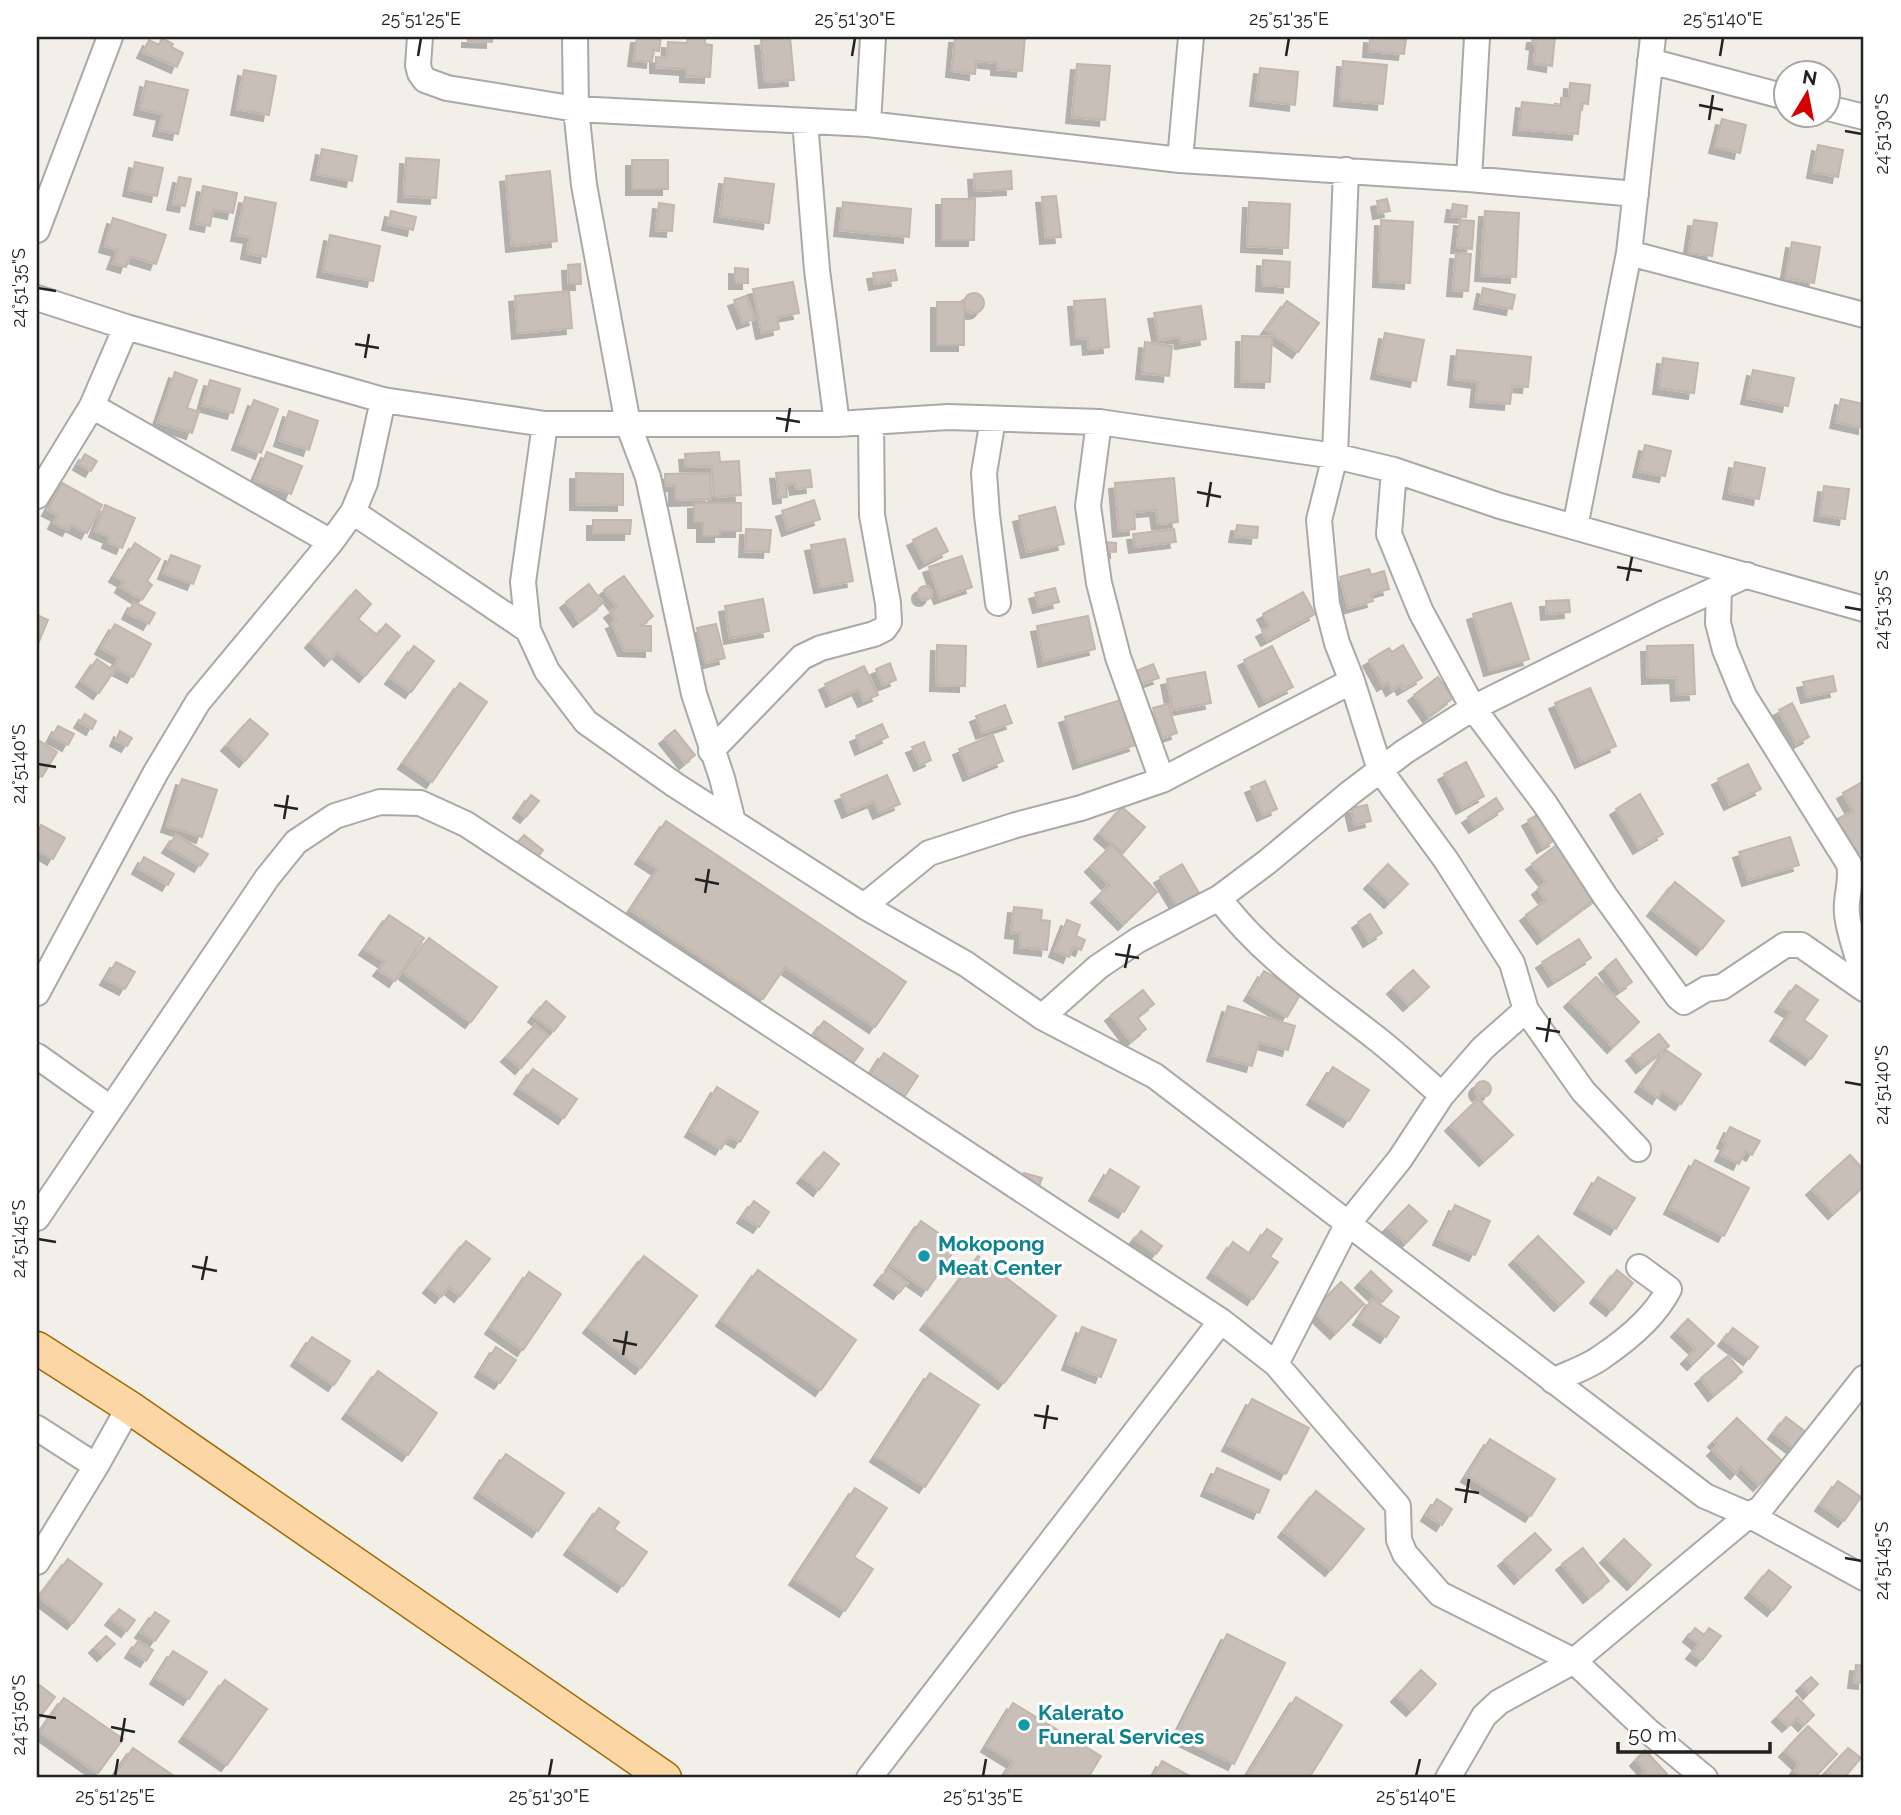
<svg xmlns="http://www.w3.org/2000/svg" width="1901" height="1815" font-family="Raleway,sans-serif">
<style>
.building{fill:#c7bfb8;stroke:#c4b6ab;stroke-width:2;filter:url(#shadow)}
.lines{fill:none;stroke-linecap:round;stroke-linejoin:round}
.minor-casing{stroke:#a9a9a9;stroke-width:28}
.major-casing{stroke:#a06b00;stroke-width:35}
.minor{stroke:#fff;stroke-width:24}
.major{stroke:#fcd6a4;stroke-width:32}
.ticks{fill:none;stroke:#222;stroke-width:2.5}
.culture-dot{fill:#0f9aa8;stroke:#fff;stroke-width:2.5}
.labels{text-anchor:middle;stroke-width:6;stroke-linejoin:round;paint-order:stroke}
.culture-label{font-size:21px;font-weight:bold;fill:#0d838f;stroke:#fff;text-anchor:start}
.neatline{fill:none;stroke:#222;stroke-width:2.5}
.ticks-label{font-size:18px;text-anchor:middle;fill:#222}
</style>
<defs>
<filter id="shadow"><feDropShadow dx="-6" dy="6" stdDeviation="0" flood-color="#0004"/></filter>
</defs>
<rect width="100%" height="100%" fill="#f2efe9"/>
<!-- building -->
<path class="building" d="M468,37H492V42L468,41Z
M637,37H661L659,51L653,50L652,62L634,60Z
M688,37H705V44L712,45L710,77L686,76V69L656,67V57L667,58L668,42L687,43Z
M790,37L794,80L765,82L761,40Z
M955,37H1025L1022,71L997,69V63L976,61L975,74L952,71Z
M1370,37L1406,40L1404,54L1369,51Z
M1533,37H1555L1552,66L1534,63L1536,44L1532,43Z
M162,38L173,44L171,47L183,53L177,67L143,52L149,40L159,45Z
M1343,61L1387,65L1383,104L1340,100Z
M1077,64L1110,66L1105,120L1072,117Z
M1260,68L1298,72L1295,105L1256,100Z
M244,70L276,76L269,115L237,109Z
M146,81L188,90L178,134L159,130L163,114L140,109Z
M1570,83L1590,85L1588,104L1581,103L1578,134L1519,129L1522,102L1561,106V98L1569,99Z
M1722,119L1746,125L1740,153L1715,147Z
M1818,145L1843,150L1838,177L1813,172Z
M322,149L357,156L352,181L317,174Z
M406,158L439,160L436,198L404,196Z
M632,160H668V189H632Z
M135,162L163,168L157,196L129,190Z
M550,171L557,241L512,246L506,176Z
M1011,171L1012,189L975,191L974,174Z
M179,177L191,179L185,206L173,204Z
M725,178L774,184L769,223L720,216Z
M203,186L237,193L233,213L213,209L210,226L196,223Z
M1056,196L1061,237L1046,238L1042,197Z
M245,197L276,203L266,257L247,253L250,237L237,235Z
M942,199H975L974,240H942Z
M1387,199L1390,211L1379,213L1377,201Z
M843,202L911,209L909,237L840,230Z
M1249,202L1290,204L1288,248L1247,246Z
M659,203L674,205L672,231L656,230Z
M1453,204L1467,206L1466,217L1451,216Z
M391,211L416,217L413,230L388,224Z
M1485,211L1519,213L1516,277L1481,275Z
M113,218L166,235L156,264L130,256L126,267L113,263L118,250L105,246Z
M1381,220L1413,222L1410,283L1379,281Z
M1460,220L1474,221L1472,249L1457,247Z
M1694,220L1717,223L1712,256L1689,253Z
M330,235L380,246L373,281L323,271Z
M1792,242L1820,247L1814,283L1786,278Z
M1456,253L1471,254L1468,291L1453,290Z
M1263,260L1290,262L1289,287L1262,285Z
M580,264L581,284H569L568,265Z
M735,268L748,269V283H735Z
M895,270L897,280L875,284L873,273Z
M793,282L799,313L777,317L779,329L762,333L753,289Z
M1483,288L1515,295L1512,309L1480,303Z
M569,291L572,328L518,333L515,296Z
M964 303a10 10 0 1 1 20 0a10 10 0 1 1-20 0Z
M746,296L755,319L743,323L734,300Z
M1105,299L1109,347L1089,349L1088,338L1077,339L1074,301Z
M1287,301L1319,323L1298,352L1266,330Z
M937,302H964V345H937Z
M1201,306L1206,339L1181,343L1180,337L1159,340L1154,313Z
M1385,333L1424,340L1416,381L1377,373Z
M1242,336L1272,337L1270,382L1241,381Z
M1145,342L1172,346L1169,376L1142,373Z
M1457,350L1531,357L1528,387L1512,386L1510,404L1476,401L1478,382L1454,379Z
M1663,358L1698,363L1694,393L1659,388Z
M1753,370L1794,378L1788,406L1747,398Z
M175,372L197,380L187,408L199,412L192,433L158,422Z
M210,380L240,389L233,413L203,405Z
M1841,399L1864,404V428L1836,422Z
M254,400L278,409L261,453L238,444Z
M289,411L318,421L309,450L280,440Z
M1645,445L1671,451L1665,476L1639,471Z
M267,452L302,466L291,494L255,480Z
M719,452L720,462L739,461L741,495L714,497L712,466L686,467L685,454Z
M85,454L97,461L91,471L79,464Z
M1735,462L1765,468L1759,499L1729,493Z
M810,470L812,487L796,489L795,483L786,485L787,497L779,498L776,473Z
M576,473L623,474V505L576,504Z
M710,473L711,499L675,500V485L665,486V474Z
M1174,478L1178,522L1158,524L1156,510L1134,512L1135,529L1119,531L1115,483Z
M62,483L102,505L87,533L71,525L68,530L54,523L58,515L48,510Z
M1824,486L1849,489L1845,519L1820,515Z
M814,500L820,519L788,530L782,511Z
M694,503H741V531H720V536H703V522H694Z
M105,505L135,518L122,548L108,542L110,537L95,531Z
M1055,507L1064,544L1027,552L1019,516Z
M593,520H631L630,534H593Z
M1237,525L1258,527L1257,538L1235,536Z
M936,528L948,551L925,563L913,540Z
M746,529L771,530L769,552L745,551Z
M1174,529L1176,542L1135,547L1133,534Z
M845,539L853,581L820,587L811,545Z
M1104,542L1116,543V552L1103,551Z
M135,543L160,559L147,581L152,585L142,600L121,587L124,581L115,576Z
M171,555L200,566L193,584L164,573Z
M962,556L972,587L940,598L929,567Z
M1369,569L1371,575L1384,571L1389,589L1371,594L1373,601L1348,608L1340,577Z
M624,576L653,616L641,626H651V651L624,650L612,623L617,621L610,612L617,607L604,590Z
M589,584L603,603L579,621L566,602Z
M918 593a7 7 0 1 1 14 0a7 7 0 1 1-14 0Z
M1055,588L1059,602L1039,607L1035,593Z
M356,590L371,604L358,619L377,635L386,624L400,636L365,676L337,652L330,660L311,642Z
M1303,592L1315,614L1267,640L1262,631L1270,627L1263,614Z
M763,599L769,631L730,638L725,606Z
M1569,600L1570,612L1547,614L1546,601Z
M134,602L155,613L149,624L128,613Z
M1511,603L1529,659L1490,670L1473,614Z
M37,615L48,620L37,646Z
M1088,616L1095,649L1044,661L1037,626Z
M115,624L151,644L133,677L114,667L119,658L101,648Z
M716,624L725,658L706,663L697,628Z
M937,645L966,646L965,686L936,685Z
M1403,645L1422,678L1403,689L1401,684L1392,690L1388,682L1383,685L1369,660L1389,648L1392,652Z
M1693,645L1695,694L1677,695L1676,677L1648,678L1647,646Z
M414,646L434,661L411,692L391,678Z
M1272,646L1293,687L1265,701L1244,660Z
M97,659L114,671L99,693L82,681Z
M890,663L896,680L883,685L876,669Z
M1153,664L1159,678L1141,684L1136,671Z
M864,666L878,695L864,701L858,689L832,701L825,684Z
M1205,672L1211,703L1173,710L1167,679Z
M1833,676L1836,691L1807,697L1803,682Z
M1438,677L1453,698L1429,716L1414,695Z
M460,683L487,702L432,782L404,763Z
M1590,688L1616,746L1581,762L1555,703Z
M1121,700L1135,745L1079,763L1065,717Z
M1792,703L1809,737L1796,744L1779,710Z
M1168,704L1177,733L1162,738L1153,708Z
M1005,705L1012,723L982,733L976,716Z
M85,714L96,721L92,729L80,722Z
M250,719L268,734L245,761L227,745Z
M882,724L888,737L861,749L856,736Z
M58,726L74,734L68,745L52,737Z
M675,730L695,755L685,763L665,738Z
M120,731L132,738L127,746L116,740Z
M993,735L1003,761L969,775L959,749Z
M37,739L57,752L42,777L37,774Z
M924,742L931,760L920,765L912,747Z
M1466,762L1484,796L1462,808L1444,774Z
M1748,764L1761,789L1730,804L1718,779Z
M887,775L900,804L879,813L874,801L848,812L841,795Z
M182,779L217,790L202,837L167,826Z
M1265,781L1277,809L1263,815L1251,787Z
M1864,781V851L1852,858L1832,822L1853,811L1843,793Z
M1640,794L1663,834L1639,848L1616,809Z
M531,795L539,801L526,817L519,812Z
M1496,798L1503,809L1475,827L1468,817Z
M1367,805L1371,821L1355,825L1351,808Z
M1122,807L1145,827L1123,853L1100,833Z
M1539,814L1555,840L1543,847L1528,820Z
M666,821L906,982L875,1027L785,967L763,999L631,910L658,869L641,858Z
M41,825L65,838L53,859L37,850V833Z
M176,835L208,854L200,866L168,847Z
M524,835L543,850L537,858L517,843Z
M1790,837L1799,865L1748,880L1739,852Z
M1558,844L1598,897L1543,938L1526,915L1546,900L1538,889L1546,882L1532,864Z
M1112,845L1157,892L1124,924L1097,897L1109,885L1091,866Z
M144,857L174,874L168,885L138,868Z
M1182,864L1199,893L1177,905L1160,877Z
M1388,864L1408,884L1390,902L1370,883Z
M1675,882L1724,921L1702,949L1653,910Z
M1014,907L1042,910L1041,920L1050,921L1047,950L1020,947L1021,933L1011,932Z
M1370,914L1382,933L1369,941L1358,922Z
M389,915L424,938L395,981L379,970L385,962L365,949Z
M1067,920L1080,925L1076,936L1085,940L1081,950L1073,947L1069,957L1055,951Z
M429,938L497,987L471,1022L403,972Z
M1579,939L1591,958L1554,981L1542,962Z
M1616,959L1632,982L1620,990L1605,968Z
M116,962L135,972L125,989L106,979Z
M1413,970L1429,987L1409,1005L1393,988Z
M1264,971L1301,993L1287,1017L1250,995Z
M1596,977L1639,1022L1613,1047L1570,1001Z
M1796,985L1818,1000L1804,1020L1827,1036L1811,1059L1776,1035L1791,1012L1781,1006Z
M1143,990L1154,1004L1137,1017L1146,1029L1131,1041L1111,1015Z
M546,1001L565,1017L554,1031L534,1016Z
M1228,1006L1295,1026L1288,1050L1259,1042L1252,1066L1213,1055Z
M824,1021L863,1049L853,1063L814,1035Z
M535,1025L548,1036L521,1068L507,1056Z
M1659,1034L1669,1046L1642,1067L1632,1055Z
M1666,1050L1701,1074L1681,1104L1662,1091L1658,1098L1641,1086Z
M884,1053L918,1076L902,1100L868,1078Z
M1333,1067L1369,1090L1349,1121L1313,1099Z
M533,1069L577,1099L564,1118L520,1088Z
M1475 1089a8 8 0 1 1 16 0a8 8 0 1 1-16 0Z
M717,1087L758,1112L740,1142L729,1136L721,1149L691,1131Z
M1478,1099L1513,1135L1485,1160L1451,1125Z
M1730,1127L1760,1141L1752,1155L1745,1151L1739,1164L1721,1155L1727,1144L1723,1142Z
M824,1152L839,1164L819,1190L803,1177Z
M1850,1155L1864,1170V1186L1834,1213L1812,1189Z
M1695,1160L1749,1188L1724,1236L1670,1208Z
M1110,1169L1139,1187L1124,1212L1095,1195Z
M1024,1173L1042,1178L1038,1189L1020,1184Z
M1598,1177L1635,1198L1616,1229L1580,1208Z
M754,1201L769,1212L759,1227L743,1217Z
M1409,1205L1427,1221L1406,1243L1388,1227Z
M1455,1205L1490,1221L1475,1255L1439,1239Z
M921,1221L957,1246L927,1290L891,1265Z
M1267,1229L1282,1239L1270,1257L1278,1262L1253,1299L1213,1272L1233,1242L1250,1254Z
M1141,1231L1162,1246L1156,1254L1135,1239Z
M1538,1236L1584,1282L1560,1305L1515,1259Z
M466,1241L490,1259L460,1296L449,1287L441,1297L429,1287Z
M644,1256L697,1296L641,1368L589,1327Z
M978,1256L1056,1316L1004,1383L926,1324Z
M888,1269L907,1283L899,1293L880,1279Z
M758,1270L856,1340L821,1390L722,1320Z
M1617,1270L1633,1283L1612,1310L1596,1297Z
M1371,1271L1392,1291L1382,1302L1361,1282Z
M529,1272L561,1294L523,1350L491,1328Z
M1341,1282L1364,1304L1336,1333L1313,1311Z
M1372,1299L1399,1317L1386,1337L1359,1319Z
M1688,1319L1714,1343L1693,1364L1687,1358L1696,1349L1677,1331Z
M1082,1327L1116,1340L1101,1377L1068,1364Z
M1733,1328L1758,1347L1749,1359L1724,1340Z
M312,1337L350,1361L334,1385L297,1360Z
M496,1347L516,1360L500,1383L481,1371Z
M1728,1356L1742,1372L1714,1395L1701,1378Z
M378,1371L437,1413L408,1455L348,1413Z
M930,1373L979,1405L925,1487L876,1456Z
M1252,1399L1309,1428L1286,1474L1228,1445Z
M1786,1417L1807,1433L1795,1449L1774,1433Z
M1737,1418L1782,1461L1759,1485L1741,1467L1736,1473L1713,1450L1718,1445L1714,1441Z
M1490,1439L1555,1479L1531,1516L1467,1476Z
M506,1454L564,1493L538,1531L480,1492Z
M1217,1468L1269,1490L1259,1513L1207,1490Z
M1838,1481L1861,1497L1844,1521L1821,1505Z
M855,1488L887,1508L854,1557L873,1569L845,1611L795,1579Z
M1316,1491L1364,1529L1331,1570L1284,1531Z
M1437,1499L1452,1509L1442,1525L1427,1515Z
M599,1508L619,1522L614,1529L647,1552L623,1586L570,1549Z
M1535,1533L1551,1550L1520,1578L1504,1560Z
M1624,1539L1651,1565L1633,1584L1606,1557Z
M1583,1548L1609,1581L1589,1597L1562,1564Z
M68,1559L102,1584L73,1623L39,1597Z
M1769,1570L1791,1587L1773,1610L1751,1592Z
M119,1609L135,1620L127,1631L111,1619Z
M155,1612L169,1621L155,1641L141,1632Z
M1695,1628L1704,1635L1709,1628L1721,1636L1702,1660L1692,1653L1699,1644L1689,1636Z
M1227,1634L1285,1663L1234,1764L1176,1736Z
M106,1636L115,1644L103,1655L95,1647Z
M138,1641L153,1650L146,1661L131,1652Z
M173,1651L207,1672L189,1699L156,1678Z
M1856,1665L1864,1666V1683L1854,1682Z
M1421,1670L1436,1684L1412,1710L1397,1696Z
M1811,1677L1818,1684L1809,1693L1802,1685Z
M225,1680L267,1709L227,1765L185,1736Z
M37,1683L55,1697L37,1721Z
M1296,1697L1342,1725L1309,1778H1258L1249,1773Z
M1797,1697L1814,1715L1804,1725L1797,1718L1788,1726L1778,1716Z
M64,1698L123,1739L98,1773L40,1732Z
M1013,1703L1101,1756L1088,1778H1003L1013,1762L987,1746Z
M1808,1726L1837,1754L1814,1778H1804L1795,1770L1799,1764L1785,1751Z
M133,1748L177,1778H118L114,1776Z
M1848,1748L1861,1758L1844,1778H1835L1827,1771Z
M1645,1750L1667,1774L1663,1778H1638L1646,1771L1636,1760Z
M1162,1761L1193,1778H1153Z"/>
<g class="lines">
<!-- minor casing -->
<g class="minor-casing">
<path id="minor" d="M420,37L418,65L420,73L425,80L447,88L576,109L868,124L1180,160L1469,179L1636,194
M575,37L576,109L584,185L628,424L648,477L694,694L722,778L733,822
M1650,61L1786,97
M1828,108L1864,117
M805,121L817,270L837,424
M868,124L873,37
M1180,160L1191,37
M1346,170L1335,456L1319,520L1327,604L1337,643L1352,681L1380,770L1446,860L1512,963L1526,1010L1583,1091L1638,1149
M1469,179L1477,37
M37,230L110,37
M1629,253L1864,315
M37,298L126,327L383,400L545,424H837L948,417L1099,422L1335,456L1394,470L1500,506L1864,609
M92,406L331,542
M993,419L984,473L987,515L998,603
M1099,422L1088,506L1099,583L1118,657L1162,780
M545,424L523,582L528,630L547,671L586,722L675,785L864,906L966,964L1042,1017L1155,1076L1705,1496L1749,1515L1864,1578
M1394,470L1389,534L1421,612L1473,708L1545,804L1605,896L1678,997L1684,1002L1706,989L1722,987L1785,945H1801L1864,989
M37,496L92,406L126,327
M353,512L528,630
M1575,527L1629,253L1653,37
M1719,589L1718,623L1725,650L1744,696L1849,864C1853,882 1845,896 1847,914C1849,935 1859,958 1864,979
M711,751L802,657L821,648L874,634L884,629L889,622L888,603L872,515L871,422
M1219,898C1261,955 1321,995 1376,1038C1399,1056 1420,1076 1442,1095
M864,906L929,853L1016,825L1081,808L1162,780L1352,681
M37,993L156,772L198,702L331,542L353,512L365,483L383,400
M1042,1017L1098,967L1138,940L1219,898L1267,862L1350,793L1404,752L1473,708L1662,614L1747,575
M37,1056L110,1108
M37,1218L267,878L296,842L335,816L380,802L420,803L466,824L1221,1321L1276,1364L1398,1506L1399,1540L1405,1554L1440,1594L1574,1661L1647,1730L1705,1778
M1276,1364L1347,1225L1400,1159L1442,1095L1483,1048L1526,1010
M1553,1381C1569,1373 1589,1367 1603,1356C1628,1339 1656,1315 1669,1289L1639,1267
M37,1428L96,1466
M37,1562L96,1466L129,1407
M869,1778L1221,1321
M1448,1778L1484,1716L1499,1702L1574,1661L1749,1515L1761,1508L1864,1378"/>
</g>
<!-- major casing -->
<g class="major-casing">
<path id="major" d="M37,1348L129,1407L665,1778"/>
</g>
<!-- minor -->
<use href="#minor" class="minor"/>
<!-- major -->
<use href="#major" class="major"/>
</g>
<!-- ticks -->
<path class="ticks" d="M418,56L421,38M852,56L855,38M1286,56L1289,38M1720,56L1723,38M1699,105L1723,110M1709,120L1713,95M1845,131L1862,134M38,288L56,291M355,344L379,348M365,358L369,334M776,418L800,422M786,432L790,408M1197,492L1221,497M1207,507L1211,482M1617,567L1642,571M1627,581L1632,557M1845,607L1862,610M38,764L56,767M274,805L298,809M284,819L288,795M695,879L719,884M705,893L709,869M1115,954L1139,958M1125,968L1130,944M1536,1028L1560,1032M1546,1042L1550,1018M1845,1082L1862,1085M38,1239L56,1242M192,1266L217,1271M202,1280L207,1256M613,1340L637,1345M623,1355L627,1331M1034,1415L1058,1419M1044,1429L1048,1405M1455,1489L1479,1493M1465,1503L1469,1479M1845,1558L1862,1561M38,1715L56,1718M111,1727L135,1732M121,1742L125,1718M115,1776L118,1759M549,1776L552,1759M983,1776L986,1759M1416,1776L1420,1759"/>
<!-- markers -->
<g class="culture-dot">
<circle cx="924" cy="1256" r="7"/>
<circle cx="1024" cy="1725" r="7"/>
</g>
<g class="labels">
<!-- culture labels -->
<g class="culture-label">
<text x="938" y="1251">Mokopong<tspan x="938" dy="24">Meat Center</tspan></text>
<text x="1038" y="1720">Kalerato<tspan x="1038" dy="24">Funeral Services</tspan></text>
</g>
</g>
<!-- border -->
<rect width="1901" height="1815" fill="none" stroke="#ffffff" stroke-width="77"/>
<!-- north arrow -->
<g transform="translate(1807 94) rotate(10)"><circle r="33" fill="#ffffff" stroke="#a7a7a7" stroke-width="2"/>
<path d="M0-5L12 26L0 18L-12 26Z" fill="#d40000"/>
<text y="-10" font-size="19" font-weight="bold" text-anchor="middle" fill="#222222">N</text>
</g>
<!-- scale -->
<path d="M1618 1742v10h152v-10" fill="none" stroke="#222222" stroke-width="3.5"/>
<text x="1628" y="1742" font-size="21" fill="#222222" stroke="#ffffff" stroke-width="5" paint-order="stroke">50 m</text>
<rect x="38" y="38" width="1824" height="1738" class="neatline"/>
<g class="ticks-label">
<text x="421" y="25">25°51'25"E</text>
<text x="855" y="25">25°51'30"E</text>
<text x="1289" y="25">25°51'35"E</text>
<text x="1723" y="25">25°51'40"E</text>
<text transform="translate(1882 134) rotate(-90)" y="6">24°51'30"S</text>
<text transform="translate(19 288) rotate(-90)" y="6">24°51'35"S</text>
<text transform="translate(1882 610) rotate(-90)" y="6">24°51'35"S</text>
<text transform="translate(19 764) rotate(-90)" y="6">24°51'40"S</text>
<text transform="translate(1882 1085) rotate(-90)" y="6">24°51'40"S</text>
<text transform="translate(19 1239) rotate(-90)" y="6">24°51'45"S</text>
<text transform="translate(1882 1561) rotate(-90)" y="6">24°51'45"S</text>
<text transform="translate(19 1715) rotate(-90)" y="6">24°51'50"S</text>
<text x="115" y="1802">25°51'25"E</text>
<text x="549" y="1802">25°51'30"E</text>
<text x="983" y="1802">25°51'35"E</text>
<text x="1416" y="1802">25°51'40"E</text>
</g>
</svg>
